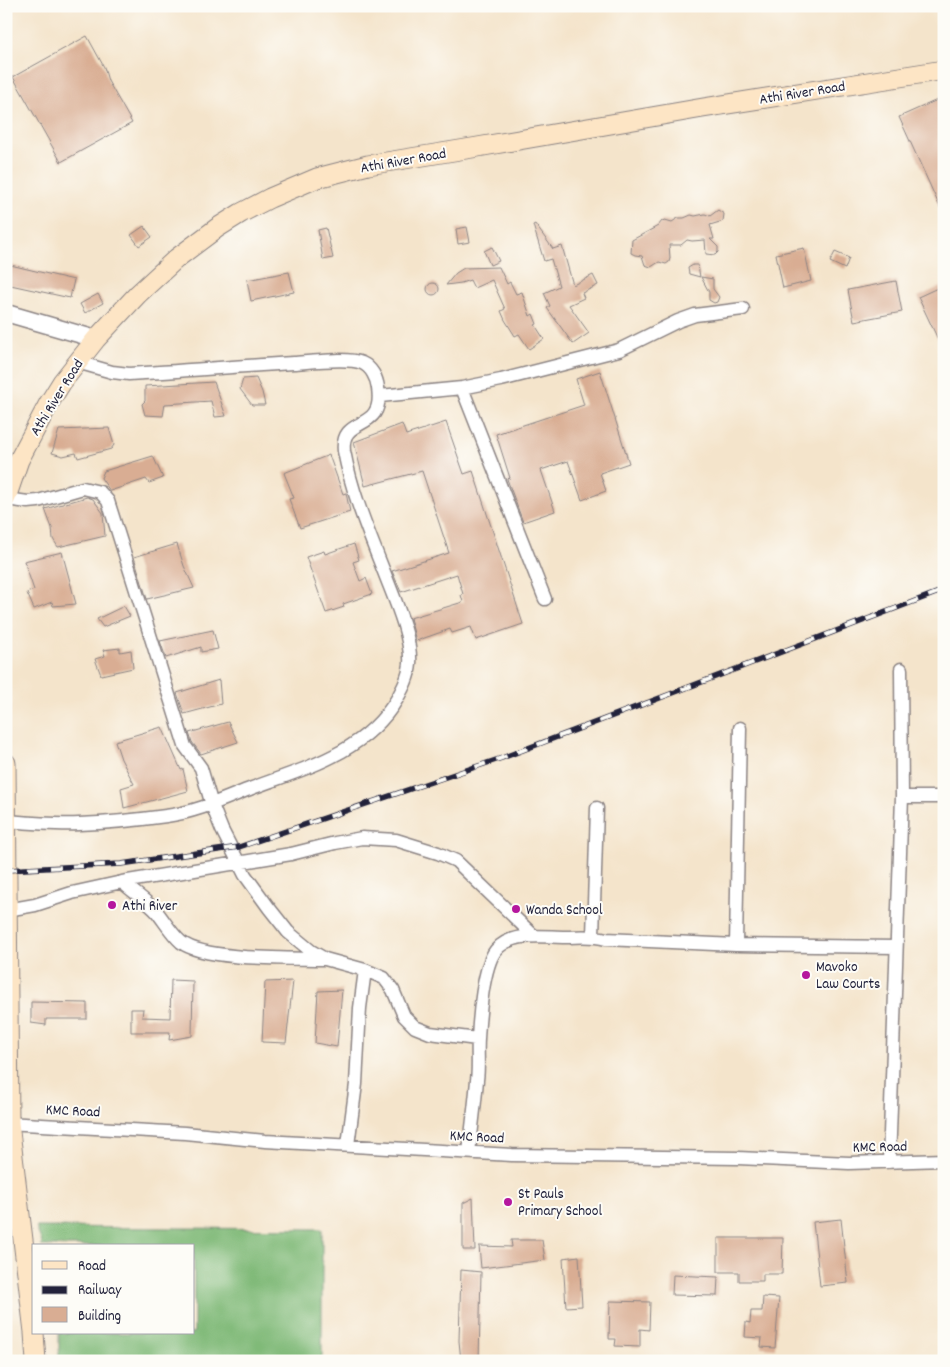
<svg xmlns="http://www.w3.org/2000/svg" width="950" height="1367" font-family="Dekko,sans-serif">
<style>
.forest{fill:#80ba78;stroke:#516e5a}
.building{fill:#d9ad93}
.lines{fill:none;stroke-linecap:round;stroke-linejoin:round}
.minor-casing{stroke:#8b8383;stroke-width:15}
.tertiary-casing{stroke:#8b8383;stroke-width:19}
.secondary-casing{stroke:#8b8383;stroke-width:21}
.minor{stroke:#fff;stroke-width:12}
.tertiary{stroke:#fff;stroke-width:16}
.secondary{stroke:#fde5c5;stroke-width:19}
.rail-casing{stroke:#22223b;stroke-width:5.5}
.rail{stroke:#fdfcf7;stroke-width:4;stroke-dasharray:11;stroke-linecap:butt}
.poi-dot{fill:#b5179e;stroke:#fdfcf7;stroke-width:2}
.labels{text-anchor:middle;stroke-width:4;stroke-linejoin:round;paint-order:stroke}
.street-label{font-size:15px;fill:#22223b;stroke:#fdfcf7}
.poi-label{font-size:15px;fill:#22223b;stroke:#fdfcf7;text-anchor:start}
</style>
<rect width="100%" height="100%" fill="#fdfcf7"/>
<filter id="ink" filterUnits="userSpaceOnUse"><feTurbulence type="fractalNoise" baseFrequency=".02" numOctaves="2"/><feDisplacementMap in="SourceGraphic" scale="10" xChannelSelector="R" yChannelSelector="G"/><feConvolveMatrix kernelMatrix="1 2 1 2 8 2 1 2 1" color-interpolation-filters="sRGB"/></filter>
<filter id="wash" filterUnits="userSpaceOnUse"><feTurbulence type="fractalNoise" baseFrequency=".0096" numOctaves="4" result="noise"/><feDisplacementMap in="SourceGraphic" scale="20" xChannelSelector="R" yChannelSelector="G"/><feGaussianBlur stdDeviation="1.12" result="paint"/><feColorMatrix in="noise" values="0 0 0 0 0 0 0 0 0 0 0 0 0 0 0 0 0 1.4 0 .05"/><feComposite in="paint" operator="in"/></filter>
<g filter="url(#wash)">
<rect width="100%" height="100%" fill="#f4e4cb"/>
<!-- forest -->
<path class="forest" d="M36,1227L322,1229V1361H59V1333H194V1246H41L42,1243Z"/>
<g id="blocks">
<!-- building -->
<path class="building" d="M87,36L104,67L108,81L132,123L61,162L13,77Z
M944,97V216L899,117Z
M718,210L724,214L723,221L710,225L714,239H710L718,247V252L715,255L706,254L705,240L692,241L687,240L681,245H669L670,258L669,262L666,264L659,262L651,267L645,265L642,256L635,255L631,253L632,240L658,226L662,221L665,220L672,222L678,218H684L691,215L695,216L705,214L710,216Z
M535,224L553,249L562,246L573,285L593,275L598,285L582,293L584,298L569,305L589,333L573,344L547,308L550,306L544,293L559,286L551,259L544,261L533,225Z
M144,226L152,237L139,246L131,235Z
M467,227L470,242L458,244L456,229Z
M326,228L333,258L323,260L318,230Z
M492,247L499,261L490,265L484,251Z
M804,248L811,281L783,288L776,254Z
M835,252L849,258L845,269L830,262Z
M6,264L74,280L70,298L6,284Z
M693,265H698L700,277L689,274L688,268Z
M499,267L507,284L510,282L516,294L522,292L530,316L533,314L537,324L535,325L544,339L529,349L519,334L515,336L505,320L501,311L505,309L492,280L474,288L470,280L461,283L446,285L456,273L464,268Z
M289,272L294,292L251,301L247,280Z
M701,277L713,279V289L719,297L717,302L714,303L709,300V292Z
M896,281L902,312L854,321L848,290Z
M427 289a6 6 0 1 1 12 0a6 6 0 1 1-12 0Z
M944,285V352L918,297Z
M98,294L103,303L85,313L80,304Z
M600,371L629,463L600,473L606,491L582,500L568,461L541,470L555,511L523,522L507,479L510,478L496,434L584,405L576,379Z
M256,378L262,392L265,405H252L240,389L243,379Z
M214,382L226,416L215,417L211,401L165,404L163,416L145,415L142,404L145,401V386Z
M446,422L464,474L473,471L523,624L476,640L471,627L452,633L450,629L416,641L410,618L463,602L461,595L463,594L457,574L401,592L392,571L449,553L422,471L365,486L354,442L402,424L406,435Z
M109,428L114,445L111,449L78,458L76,453L63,456L52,453L59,430Z
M329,455L343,494L346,493L350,512L300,528L289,499L294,498L284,473Z
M153,456L163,478L149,483L146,479L110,491L101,478L104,471Z
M87,497L93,499L103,513L105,536L58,547L53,539L52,528L45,509Z
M177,544L184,566L194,588L147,599L134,557Z
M354,544L359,560L353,562L360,581L366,578L372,594L343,604L344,607L326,613L306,557L324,551L325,554Z
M62,552L76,604L53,606L52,602L34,609L27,593L34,590L24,561Z
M124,606L130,616L103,627L97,619Z
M213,630L218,649L201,652V647L166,658L160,641Z
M120,648V652L131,650L133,668L101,675L95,659L105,656L103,650Z
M219,680L221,704L184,714L177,693Z
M228,722L238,742L201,754L192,742L189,733Z
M162,727L181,770L183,769L188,791L124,808L121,788L134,784L121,759L115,741Z
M171,980L193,981L192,1036L169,1040L170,1032H131V1009H143L142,1017L170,1018Z
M293,981L286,1043L262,1042L265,982Z
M342,990L337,1047L315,1043L318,991Z
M31,1002L87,1003V1019H46V1025L31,1023Z
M473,1198L475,1250H463V1203Z
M841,1219L848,1283L820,1286L813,1222Z
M718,1238H783L782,1274H763V1281H739V1272H718Z
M511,1240H542L545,1260L481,1268L479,1246L512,1247Z
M579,1256L582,1306L566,1307L563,1258Z
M461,1270L481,1272L479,1361H461L459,1341Z
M673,1275L718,1277L717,1296L672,1295Z
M763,1297L779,1298L775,1348L761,1347L762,1338L745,1337L746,1322L750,1323L751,1311H762Z
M610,1301L650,1302L649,1330L640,1329V1347L615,1346L616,1339H609Z"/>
</g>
</g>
<g filter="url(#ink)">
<use href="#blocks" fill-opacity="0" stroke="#8b8383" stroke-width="1"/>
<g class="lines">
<!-- minor casing -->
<g class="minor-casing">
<path id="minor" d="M462,388L545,599
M380,396L462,388L501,380L619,350L678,321L695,315L743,309
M6,499L28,502L38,501L83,488L100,492L108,501L185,746L201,768L212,805L222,830L245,875L269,908L288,932L311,951L325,959L365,970L384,978L393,990L404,1016L415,1027L430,1033L477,1039
M902,797H944
M7,821C31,823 56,825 79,824C108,823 137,820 166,816C197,812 224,799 252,788C306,768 366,752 397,699C403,688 409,677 410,664C412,639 395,600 386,577C370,536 352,494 344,451C340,414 385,434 378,388C377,378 371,367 362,363C348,357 309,362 294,363C239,366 184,371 129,374L112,372L77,362
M122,882C133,892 147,901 157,912C165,922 171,933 181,942C205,961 292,958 324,959
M7,910L35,905L72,893L122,882L291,854L335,843L362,838L396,840L438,853L456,861L534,936
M593,936L597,808
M736,945L740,728
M6,1123L185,1133L265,1141L512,1155L738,1158L849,1163L944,1160
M348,1145L356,1084L360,1008L365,970
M469,1152C472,1128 475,1104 477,1080C479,1066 477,1052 478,1039C479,1018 483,966 496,950C512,931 544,937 565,937C579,937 592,935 606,939L736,945L896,947
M889,1162L902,797L901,669"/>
</g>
<!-- tertiary casing -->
<g class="tertiary-casing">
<path id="tertiary" d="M6,313L96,339"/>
</g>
<!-- secondary casing -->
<g class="secondary-casing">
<path id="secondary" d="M6,498L19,460L49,403L62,382L96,339L138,294L177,258L217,228L241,213L270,198L317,178L368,165L472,148L703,108L944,70
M6,763L9,1123L34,1332
M34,1333L36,1361"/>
</g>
<!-- minor -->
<use href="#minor" class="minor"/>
<!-- tertiary -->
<use href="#tertiary" class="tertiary"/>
<!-- secondary -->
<use href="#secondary" class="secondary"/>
<!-- rail casing -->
<g class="rail-casing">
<path id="rail" d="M6,870L121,864L239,847L502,758L944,590"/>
</g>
<!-- rail -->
<use href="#rail" class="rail"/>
</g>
</g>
<!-- markers -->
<g class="poi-dot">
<circle cx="112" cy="905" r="5"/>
<circle cx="516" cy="909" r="5"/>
<circle cx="806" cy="975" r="5"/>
<circle cx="508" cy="1202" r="5"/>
</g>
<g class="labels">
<!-- street labels -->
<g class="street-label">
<text transform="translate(802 92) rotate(-9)" y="5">Athi River Road</text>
<text transform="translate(403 160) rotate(-10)" y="5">Athi River Road</text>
<text transform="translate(56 397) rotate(-58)" y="5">Athi River Road</text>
<text transform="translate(73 1110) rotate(3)" y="5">KMC Road</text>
<text transform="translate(477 1136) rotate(3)" y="5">KMC Road</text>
<text transform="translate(880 1146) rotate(-1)" y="5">KMC Road</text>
</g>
<!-- poi labels -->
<g class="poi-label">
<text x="122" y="910">Athi River</text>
<text x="526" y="914">Wanda School</text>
<text x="816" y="971">Mavoko<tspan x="816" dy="17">Law Courts</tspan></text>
<text x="518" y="1198">St Pauls<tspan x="518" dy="17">Primary School</tspan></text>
</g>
</g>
<!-- margin -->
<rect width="950" height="1367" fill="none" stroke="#fdfcf7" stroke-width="25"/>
<!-- legend -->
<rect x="32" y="1244" width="162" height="90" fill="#fdfcf7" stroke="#a5a5ac"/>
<rect x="42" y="1261" width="25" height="8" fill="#fde5c5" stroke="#a5a5ac"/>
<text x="78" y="1270" font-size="15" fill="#22223b">Road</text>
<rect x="42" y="1286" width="25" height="8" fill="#22223b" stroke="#a5a5ac"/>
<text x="78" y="1294" font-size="15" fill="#22223b">Railway</text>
<rect x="42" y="1307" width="25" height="15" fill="#d9ad93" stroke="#a5a5ac"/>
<text x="78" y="1320" font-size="15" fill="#22223b">Building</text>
</svg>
